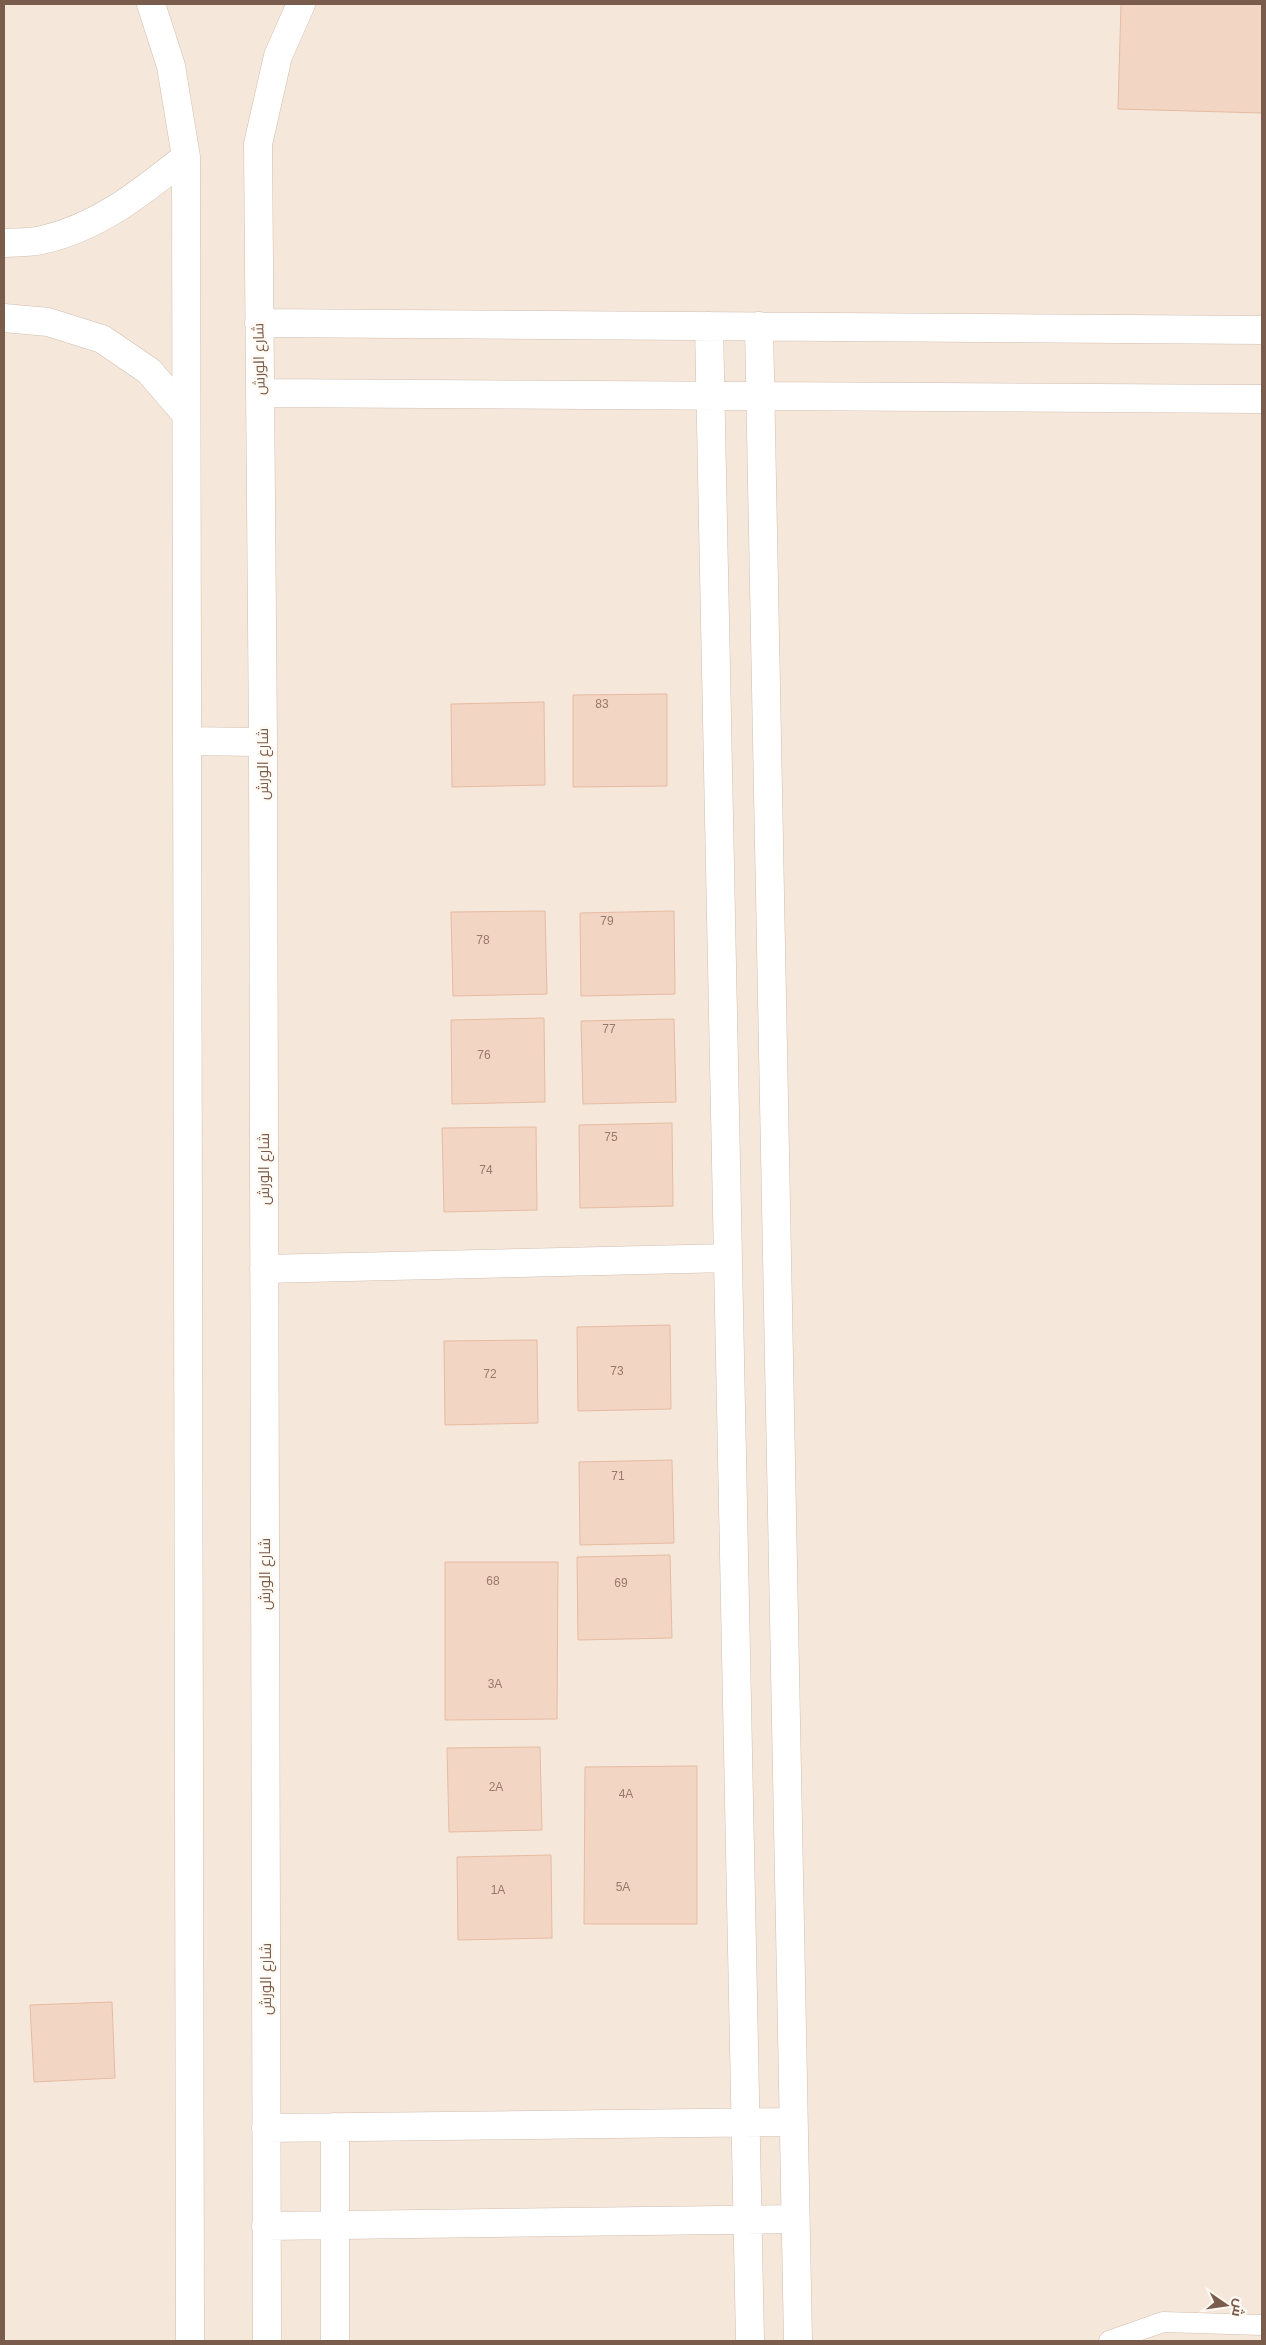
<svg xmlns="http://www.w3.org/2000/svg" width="1266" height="2345" font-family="Helvetica,Cairo,sans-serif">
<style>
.residential{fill:#f5e8da}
.building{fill:#f3d5c3;stroke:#e6bba3}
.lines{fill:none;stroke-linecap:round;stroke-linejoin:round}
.service-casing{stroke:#d1beb0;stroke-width:21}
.minor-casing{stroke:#d1beb0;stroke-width:29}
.service{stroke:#fff;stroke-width:20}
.minor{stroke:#fff;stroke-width:28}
.labels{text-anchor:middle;stroke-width:5;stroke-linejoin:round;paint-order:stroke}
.number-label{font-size:12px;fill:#987a6a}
.street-label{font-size:15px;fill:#7a5c4d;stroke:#fffaf3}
</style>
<rect width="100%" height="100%" fill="#fdf6ec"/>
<!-- residential -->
<path class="residential" d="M4,4H1262V2341H4Z"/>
<!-- building -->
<path class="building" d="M1121,4H1262V113L1118,109Z
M667,694V786L573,787V695Z
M544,702L545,785L452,787L451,704Z
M545,911L547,994L453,996L451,912Z
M674,911L675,994L581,996L580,913Z
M544,1018L545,1102L452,1104L451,1020Z
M674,1019L676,1102L583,1104L581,1021Z
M672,1123L673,1206L580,1208L579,1125Z
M536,1127L537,1210L444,1212L442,1128Z
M670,1325L671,1409L578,1411L577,1327Z
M537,1340L538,1423L445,1425L444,1341Z
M672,1460L674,1543L580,1545L579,1462Z
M670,1555L672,1638L578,1640L577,1557Z
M445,1562H558L557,1719L445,1720Z
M540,1747L542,1830L449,1832L447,1748Z
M697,1766V1924H584L585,1767Z
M551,1855L552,1938L458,1940L457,1857Z
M112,2002L115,2078L34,2082L30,2005Z"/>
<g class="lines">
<!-- service casing -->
<g class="service-casing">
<path id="service" d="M1109,2341L1163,2322L1262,2325"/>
</g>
<!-- minor casing -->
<g class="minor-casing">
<path id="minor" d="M151,4L171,66L186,157L190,2341
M4,243C16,242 30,243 42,240C99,227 142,192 186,157
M4,318L48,322L102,339L149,371L186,414
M259,323L1262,330
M709,326L750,2341
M759,326L798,2341
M260,393L1262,399
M187,741L263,742
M264,1269L728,1258
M335,2127V2341
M266,2128L792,2122
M266,2226L795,2219
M267,2341L263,742L258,144L278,56L301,4"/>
</g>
<!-- service -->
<use href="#service" class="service"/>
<!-- minor -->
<use href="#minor" class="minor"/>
</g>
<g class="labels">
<!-- number labels -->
<g class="number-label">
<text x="602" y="708">83</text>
<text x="607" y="925">79</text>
<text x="483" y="944">78</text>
<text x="609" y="1033">77</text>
<text x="484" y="1059">76</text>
<text x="611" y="1141">75</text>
<text x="486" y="1174">74</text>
<text x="617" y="1375">73</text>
<text x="490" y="1378">72</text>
<text x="618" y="1480">71</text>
<text x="493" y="1585">68</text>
<text x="621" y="1587">69</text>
<text x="495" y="1688">3A</text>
<text x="496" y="1791">2A</text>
<text x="626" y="1798">4A</text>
<text x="623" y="1891">5A</text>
<text x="498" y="1894">1A</text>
</g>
<!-- street labels -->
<g class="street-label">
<text transform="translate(259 359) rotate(-91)" y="5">شارع الورش</text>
<text transform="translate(263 764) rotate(-90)" y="5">شارع الورش</text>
<text transform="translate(264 1169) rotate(-90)" y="5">شارع الورش</text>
<text transform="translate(265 1574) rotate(-90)" y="5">شارع الورش</text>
<text transform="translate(266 1979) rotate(-90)" y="5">شارع الورش</text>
</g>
</g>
<!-- border -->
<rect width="1266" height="2345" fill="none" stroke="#7a5c4d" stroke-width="10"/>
<!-- north arrow -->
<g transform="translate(1226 2305) rotate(103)" stroke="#fffaf3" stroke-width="4" paint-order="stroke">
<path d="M0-4L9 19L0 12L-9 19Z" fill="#7a5c4d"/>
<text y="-8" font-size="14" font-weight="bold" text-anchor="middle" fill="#7a5c4d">ش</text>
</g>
</svg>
